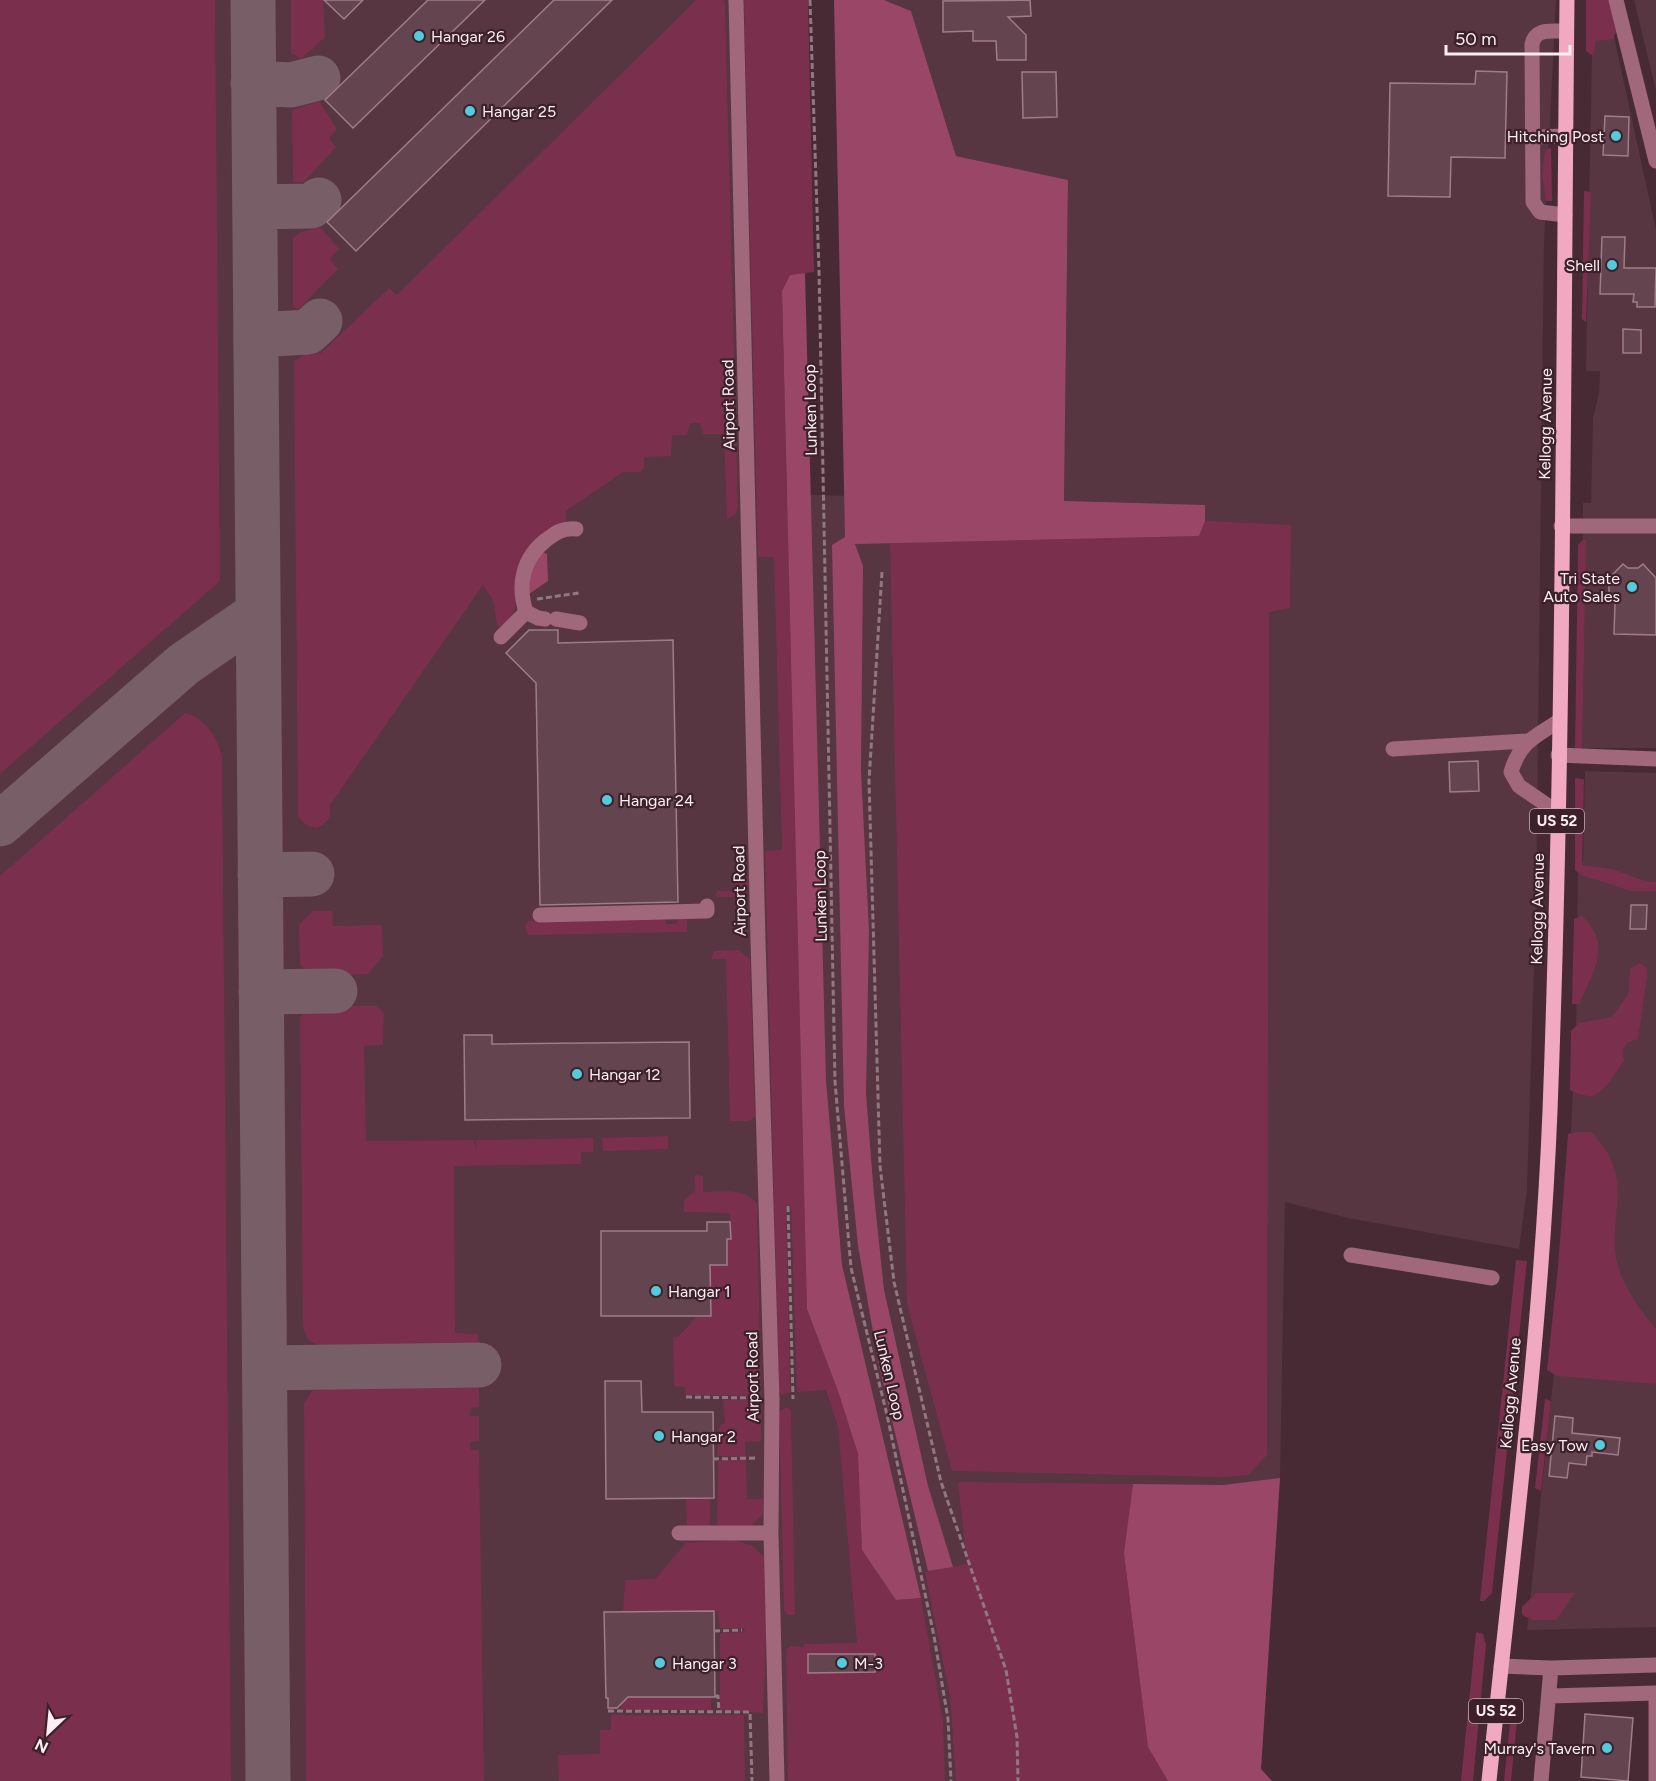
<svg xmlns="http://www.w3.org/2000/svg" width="1656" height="1781" font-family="Figtree,sans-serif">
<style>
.built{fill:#573541}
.green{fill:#7a2f4d}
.forest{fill:#9a4767}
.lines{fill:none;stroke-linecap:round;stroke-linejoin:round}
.taxiway{stroke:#785e66;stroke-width:45}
.building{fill:#64454f;stroke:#9f7d88;stroke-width:1.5}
.path{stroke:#907880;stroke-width:3;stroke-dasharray:6 3;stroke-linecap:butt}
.minor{stroke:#a1677b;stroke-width:15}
.major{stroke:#f1a9c1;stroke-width:15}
.poi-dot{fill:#53cbdb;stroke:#3c212a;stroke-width:2}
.labels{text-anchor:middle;stroke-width:4.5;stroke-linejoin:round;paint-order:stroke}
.shield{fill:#3c212a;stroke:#c4b0b7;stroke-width:1.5}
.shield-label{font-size:15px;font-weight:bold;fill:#feeef3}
.poi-label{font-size:16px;fill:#feeef3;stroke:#3c212a;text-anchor:start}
.street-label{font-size:16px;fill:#feeef3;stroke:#3c212a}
</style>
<rect width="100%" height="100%" fill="#472a34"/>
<!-- built -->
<path class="built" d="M0,0H764L775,494L1064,501L1068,180L956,156L911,11L884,0H1556L1544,242L1536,902L1527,1189L1519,1249L1348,1218L1285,1202L1280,1478L1260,1781H0Z
M1593,0H1606L1656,230V748H1582L1583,503H1591L1593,418L1599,393L1600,371H1586Z
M1634,0H1656V91Z
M1585,771L1656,773V1627L1527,1630L1562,1295L1576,1037L1578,862L1583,861Z"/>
<!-- green -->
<path class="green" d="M0,0H215L220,581L0,774Z
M291,0H323L325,37L301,59L291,53Z
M696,0H724L725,6L738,507L735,515L727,519L724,434H703L700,423H690L687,435H672L671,456L644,457V468L640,472H623L566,511V520C554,529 537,537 528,548C508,573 527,605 504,627L497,625L493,600L483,585L330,805C332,816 328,823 317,828L306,825L298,816L294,361L305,354L321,353L389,288L397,295Z
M744,0H808L814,272L790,275L782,292L807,1309L839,1394L858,1454L862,1550L896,1600L921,1598L943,1721L945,1781H788L786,1650L790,1646L803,1647L804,1644L857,1643L838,1427L826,1390L797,1392L791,1206L786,1205L790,1392L782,1395L779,1391L765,851L782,850L774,557H758Z
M1586,0H1609L1616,32L1613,39L1596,41L1593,56L1586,51Z
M319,101L337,129L329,138L336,147L304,182H293L292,110Z
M1551,148L1552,201H1546L1542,175L1545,150Z
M1584,191L1591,192L1586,322L1582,319Z
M320,227L339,249L330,259L338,269L299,309L293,307V238L301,232Z
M1205,521L1291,525L1290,608L1269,612L1267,1455L1248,1475L1225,1477L952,1471L907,1304L890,543L1198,536Z
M1583,540H1586L1582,751L1575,750L1578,545Z
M185,713C206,718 216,736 222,755L231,1781H0V876Z
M1575,778L1584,779L1582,865L1612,869L1648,882H1656V891H1631L1581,875L1575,870Z
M749,876L748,887L742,897H717L715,895L717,891H734L735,877Z
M313,911H332L333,926L382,925L383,956L368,974L311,976L300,965L299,924Z
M1582,916C1613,944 1593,973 1579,1004H1572L1574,919Z
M665,918L666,924H677V919L687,918V932L528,935L525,926L528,921Z
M738,950L750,959L755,1117L749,1121H730L726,959H711L714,951Z
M1640,963L1648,969L1638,1039L1627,1043L1623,1050L1624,1061L1607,1085L1593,1097L1578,1094L1570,1090L1571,1031L1579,1023L1612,1017L1628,995L1630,968Z
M312,1006H376L384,1013L383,1045L364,1046L366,1141L474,1140L477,1150L476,1140L593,1138V1152H581V1164L454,1166L455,1333L478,1334L479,1346L324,1349L308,1340L303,1327L300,1017Z
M1577,1132H1591C1642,1183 1600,1222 1621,1275C1629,1294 1642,1313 1656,1329V1384L1557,1376L1547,1370L1558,1267L1568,1134Z
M668,1136V1149L603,1151L602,1138Z
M695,1175L703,1176V1192C723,1192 742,1187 757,1203L761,1396L686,1395L685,1387L674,1386L673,1337L679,1336L697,1316H711L710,1265H727V1239H731L730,1213L684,1212V1201L695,1190Z
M1516,1260L1527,1261L1492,1593L1484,1601H1480Z
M479,1383V1407L471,1408L470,1416H479V1441L470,1442L471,1450H479L484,1781H306L304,1403L312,1391L325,1385Z
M1545,1399L1551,1401L1541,1491L1535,1488Z
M723,1400H761V1441L745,1442V1457L717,1456L719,1428L725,1422Z
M786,1407L791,1410L795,1615H788L784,1611L779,1412Z
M746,1459L747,1499H763V1514L750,1527L717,1530L718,1461Z
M958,1482L1133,1484L1124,1553L1148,1747L1168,1781H956L950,1696L925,1572L967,1564Z
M686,1498H710V1529L687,1525Z
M735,1540L753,1546L764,1557L766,1641L763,1713L720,1710V1633L744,1632L745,1628H720L718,1611L623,1612L625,1580L655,1579L686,1543Z
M1536,1593H1575L1556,1620H1533L1522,1615V1607Z
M1476,1632L1483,1634L1486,1645L1473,1781H1461Z
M621,1697H711V1710H621Z
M611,1715H744L745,1781H559L558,1755L600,1754V1730H611Z
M1517,1720L1511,1781H1504L1510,1722Z"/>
<!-- forest -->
<path class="forest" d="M834,0H884L911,11L956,156L1068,180L1064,501L1205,505V521L1199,536L855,544L863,566L861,771L869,931L866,1094L874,1195L884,1290L928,1486L953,1567L928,1571L879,1366L858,1246L844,1106L832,545L845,537Z
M805,273L826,1081L842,1265L921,1598L896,1600L862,1550L858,1454L839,1394L807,1309L782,291L790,275Z
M540,551L547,554L548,581L529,594L528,579Z
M1280,1478L1261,1769L1272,1781H1168L1148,1747L1124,1553L1133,1484L1223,1485Z"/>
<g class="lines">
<!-- taxiway -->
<path class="taxiway" d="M253,0L268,1781
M253,83L291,85L318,78
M255,207L311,206L319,200
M256,335L308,332L320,321
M0,824L184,664L258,613
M260,875L312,874
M261,992L335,991
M265,1368L479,1365"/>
</g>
<!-- building -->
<path class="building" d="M324,0H363L344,19Z
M428,0H485L353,128L325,100Z
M554,0H612L356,251L327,222Z
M1030,0L1031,16L1008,17L1026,35V60H997L996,41H973V31L943,32V1Z
M1476,71L1507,72L1505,158L1451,157L1450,197L1388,196L1390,83L1475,84Z
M1022,72H1056L1057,117L1023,118Z
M1605,116L1629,117L1628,156L1603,155Z
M1602,237H1625L1624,268H1656L1655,307H1637V302H1633L1634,294H1600Z
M1623,329L1641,330V353H1623Z
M1623,564L1628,568H1638L1643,564L1656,578V635L1614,634L1615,603L1609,597V578Z
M529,630H558V643L673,640L678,902L540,905L536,683L506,653Z
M1478,761L1479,791L1450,792L1449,762Z
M1631,905H1647L1646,929H1630Z
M464,1035H492V1044L689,1042L690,1118L465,1120Z
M707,1222H730L731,1239H727V1265H710L711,1316H601V1231H707Z
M605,1381H641L642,1412H713L714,1498L606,1499Z
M1555,1416L1573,1418L1572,1433L1620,1438L1618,1455L1592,1452V1456H1587L1586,1465L1569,1463L1567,1478L1549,1476Z
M714,1611L715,1697H628L617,1708H608V1698H606L604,1612Z
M808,1654H875V1672L808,1673Z
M1585,1714L1633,1718L1628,1781L1581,1777Z"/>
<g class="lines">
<!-- path -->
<path class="path" d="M810,0L819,270L835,1082L851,1268L887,1415L934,1636L948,1719L951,1781
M882,572L869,781L880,1166L894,1282L941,1482L1006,1670L1017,1737L1018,1781
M537,599L579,593
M788,1206L793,1399
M686,1397L756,1398
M713,1459L756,1458
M714,1631L742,1630
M715,1696H718L719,1712
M608,1711L750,1712L752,1781"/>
<!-- minor -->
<path class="minor" d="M736,0L758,941L772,1400L771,1533L777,1781
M1616,0L1656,161
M1533,137L1566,136
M1565,215L1540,212L1533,202L1532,44C1536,27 1552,32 1566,31
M1561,526H1656
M545,619L538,618L526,612C517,584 523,558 546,540C557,532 562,528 576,529
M556,619L580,623
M501,637L526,612
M1393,749L1527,741
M1558,755L1656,759
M1557,812L1519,786L1511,772C1520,742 1534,737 1559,721
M540,915L707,911V906
M1351,1255L1492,1278
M679,1533H771
M1501,1666L1551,1668L1541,1781
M1551,1668L1656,1665
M1549,1696L1656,1693
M1656,1781V1693"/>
<!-- major -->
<path class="major" d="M1489,1781C1512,1558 1541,1335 1550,1111C1564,741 1563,370 1567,0"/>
</g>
<!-- markers -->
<g class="poi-dot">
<circle cx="419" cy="36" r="6"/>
<circle cx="470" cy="111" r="6"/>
<circle cx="1616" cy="136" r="6"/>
<circle cx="1612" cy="265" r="6"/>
<circle cx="1632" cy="587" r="6"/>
<circle cx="607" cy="800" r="6"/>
<circle cx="577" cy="1074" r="6"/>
<circle cx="656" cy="1291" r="6"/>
<circle cx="659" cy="1436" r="6"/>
<circle cx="1600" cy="1445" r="6"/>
<circle cx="660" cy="1663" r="6"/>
<circle cx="842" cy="1663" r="6"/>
<circle cx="1607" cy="1748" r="6"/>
</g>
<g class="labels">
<!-- shield labels -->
<g class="shield">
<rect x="1530" y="809" width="54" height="24" rx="4.5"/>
<rect x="1469" y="1699" width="54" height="24" rx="4.5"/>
</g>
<g class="shield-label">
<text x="1557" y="826">US 52</text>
<text x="1496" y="1716">US 52</text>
</g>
<!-- poi labels -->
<g class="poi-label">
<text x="431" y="42">Hangar 26</text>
<text x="482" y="117">Hangar 25</text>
<text x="1604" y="142" text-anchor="end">Hitching Post</text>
<text x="1600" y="271" text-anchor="end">Shell</text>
<text x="1620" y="584" text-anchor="end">Tri State<tspan x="1620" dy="18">Auto Sales</tspan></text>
<text x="619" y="806">Hangar 24</text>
<text x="589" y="1080">Hangar 12</text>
<text x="668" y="1297">Hangar 1</text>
<text x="671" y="1442">Hangar 2</text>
<text x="1588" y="1451" text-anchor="end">Easy Tow</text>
<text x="672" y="1669">Hangar 3</text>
<text x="854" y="1669">M-3</text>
<text x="1595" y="1754" text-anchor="end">Murray's Tavern</text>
</g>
<!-- street labels -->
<g class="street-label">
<text transform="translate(728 405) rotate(-91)" y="6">Airport Road</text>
<text transform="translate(810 410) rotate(-91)" y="6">Lunken Loop</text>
<text transform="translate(1545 424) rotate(-89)" y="6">Kellogg Avenue</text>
<text transform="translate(739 891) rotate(-91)" y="6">Airport Road</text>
<text transform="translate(820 896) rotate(-91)" y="6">Lunken Loop</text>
<text transform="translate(1537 909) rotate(-89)" y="6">Kellogg Avenue</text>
<text transform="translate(890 1375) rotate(77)" y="6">Lunken Loop</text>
<text transform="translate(752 1377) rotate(-91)" y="6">Airport Road</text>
<text transform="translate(1510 1393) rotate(-85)" y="6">Kellogg Avenue</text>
</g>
</g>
<!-- north arrow -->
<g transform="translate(48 1733) rotate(206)" stroke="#3c212a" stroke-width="4.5" paint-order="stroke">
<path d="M0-4.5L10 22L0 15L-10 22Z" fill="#feeef3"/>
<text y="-9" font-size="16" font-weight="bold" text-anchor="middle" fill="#feeef3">N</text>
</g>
<!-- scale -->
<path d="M1446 45v9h124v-9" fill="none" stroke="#feeef3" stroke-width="3"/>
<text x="1455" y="45" font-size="18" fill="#feeef3" stroke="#3c212a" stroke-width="4.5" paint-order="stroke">50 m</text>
</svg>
